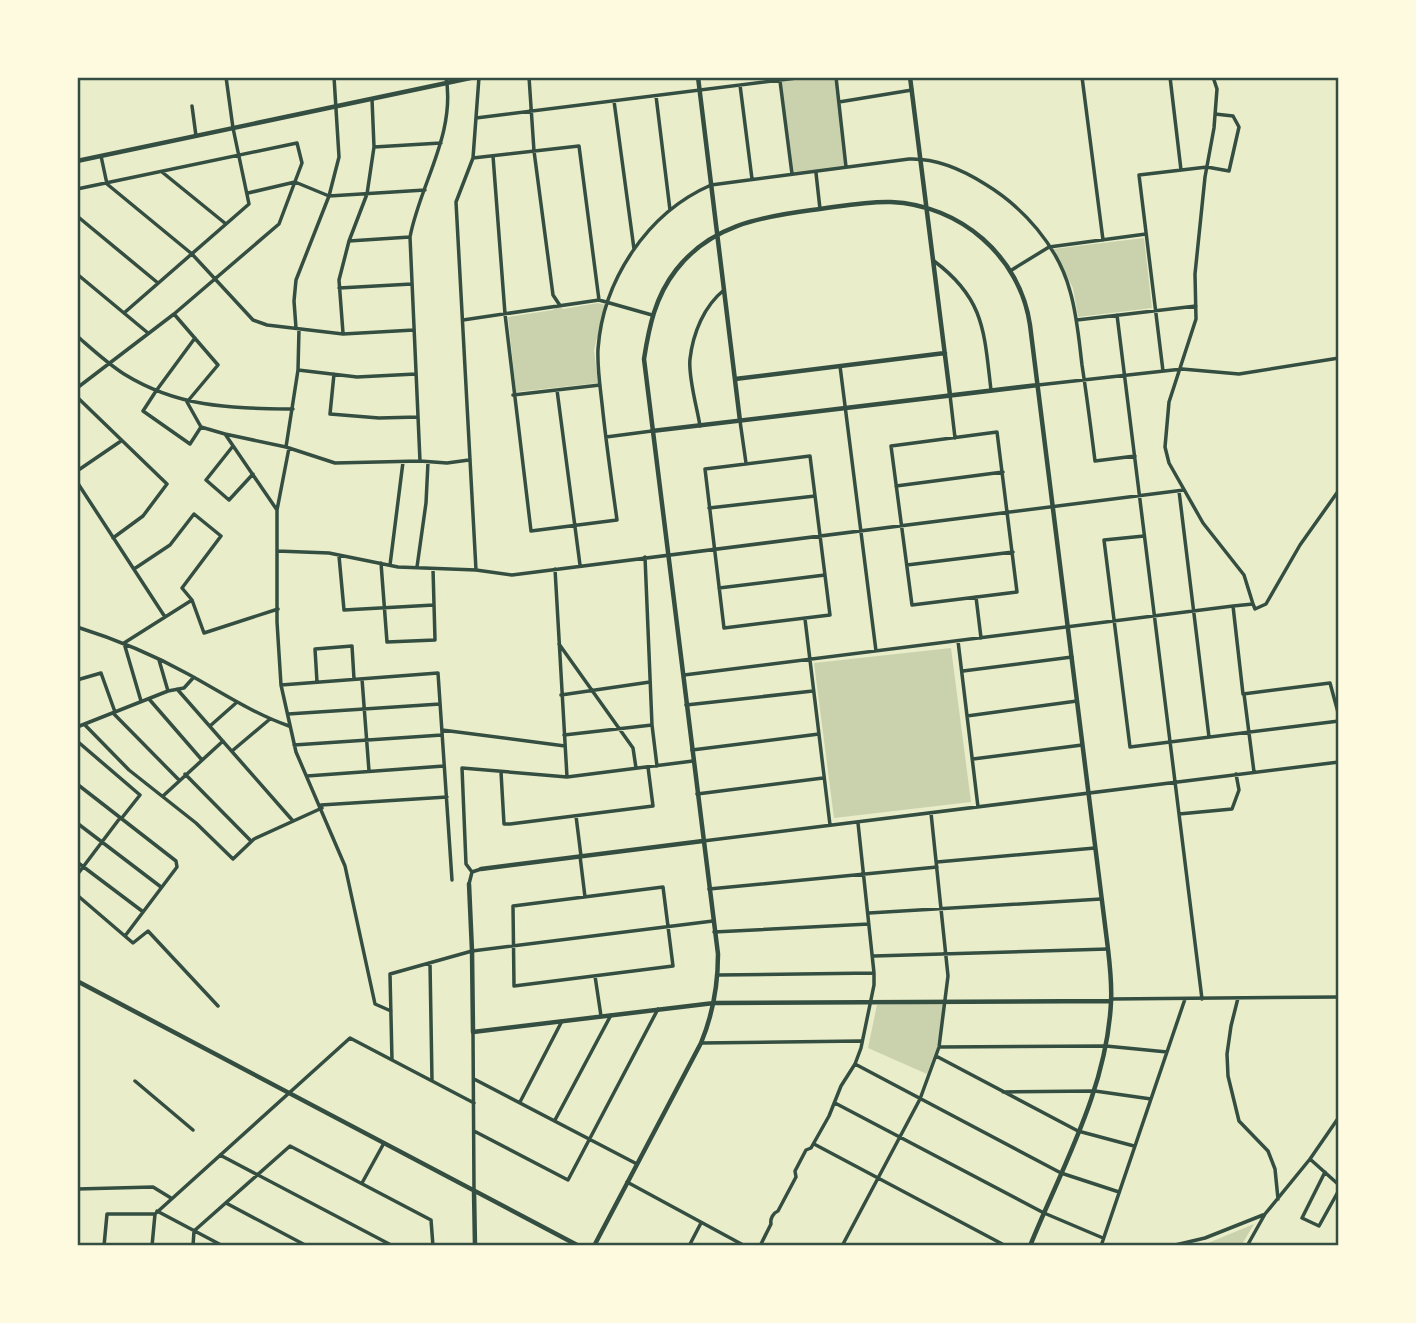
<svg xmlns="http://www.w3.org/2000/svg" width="1416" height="1323" font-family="'Source Sans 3',sans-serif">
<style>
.green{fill:#cad2ad}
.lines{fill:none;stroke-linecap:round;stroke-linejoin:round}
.minor{stroke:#344e41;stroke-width:3.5}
.tertiary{stroke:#344e41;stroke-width:4.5}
.neatline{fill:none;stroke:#344e41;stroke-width:2.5}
</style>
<rect width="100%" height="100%" fill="#e9edc9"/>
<!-- green -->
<path class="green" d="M805,77H836L846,167L792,174L780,81Z
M1144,238L1152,308L1078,317L1073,288L1053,249Z
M598,303L605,305L594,350L598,383L516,392L508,317L553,310L559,306L563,309Z
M951,648L971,802L834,818L814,663Z
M944,1003L937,1047L927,1074L868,1048L877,1005Z
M1254,1224L1241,1246H1201Z"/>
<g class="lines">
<!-- minor -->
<path class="minor" d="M529,77L534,151L553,295L559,304
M836,77L846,167
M1082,77L1103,240
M1170,77L1181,170
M1213,77L1217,89L1214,128L1205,177L1195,274L1196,319L1169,402L1165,447L1169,463L1203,523L1244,575L1253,604
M780,81L792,174
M740,85L752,179
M656,96L670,210
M614,101L634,249
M839,102L912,90
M192,106L196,136
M476,118L805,77
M374,147L441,143
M101,156L107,184L192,254L253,320L267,325L343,334L414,330
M493,156L505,314L531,531L617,520C612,484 607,449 603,413C601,392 597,370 598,349C603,280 647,213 711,185L909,159C936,158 963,170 985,184C1023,207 1058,246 1070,291C1077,315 1079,340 1082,365C1087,397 1091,429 1095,461L1135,456
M473,158L579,146L599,300
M162,172L226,224
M816,173L820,209
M77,189L297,143L302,163L279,224L174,314L77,388
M248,193L295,182L329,196L425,190
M77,216L158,283
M349,241L410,237
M934,261C985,299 984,332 991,390
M1010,271L1049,247L1146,234
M77,274L148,333
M339,288L412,284
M124,313L249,204L233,128L226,77
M174,314L218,365L187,402L201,427L225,434L277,510
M1117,315L1202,999
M463,320L599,300L652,315
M1077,320L1196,306
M296,328L294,301L296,280L329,196L339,157L334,77
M343,333L339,280L349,241L367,194L374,147L372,99
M77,336C92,349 107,363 124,374C179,408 230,408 293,409
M195,338L156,391L143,411L190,444L201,427
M840,366L876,651
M298,370L357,377L416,374
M1163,371L1139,175L1207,167L1229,171L1239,127L1233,116L1215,114
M334,374L330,414L379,418L418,417
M1038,385L1182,369L1239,374L1339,358
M557,390L580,565
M513,395L600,385
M950,395L955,438
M77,397L167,484L143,516L113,538
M740,421L746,463
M700,426C697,407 688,377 690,359C693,333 704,306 724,290
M997,432L1017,592L912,605L891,446Z
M225,434L286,447L335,463L420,461L447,463L469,460
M606,437L652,431
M233,446L206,480L229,500L253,474
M286,447L298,370L299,329
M289,448L277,510V622L281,685L296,752L345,866L375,1004L391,1011
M810,456L830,615L724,628L705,469Z
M420,461L410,237C420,184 456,134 446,77
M77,471L121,441
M77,482L165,617
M896,486L1003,472
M1179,491L1209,737
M709,508L815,496
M1144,536L1104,540L1130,747L1339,721
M277,551L329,553L398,567L476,570L512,575L1184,490
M339,556L344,610L434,605
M645,557L652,725L657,766
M381,563L387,642L435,640L433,569
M390,565L403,462
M907,565L1013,552
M417,567L426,503L428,462
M134,569L170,545L194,514L221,536L182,588L192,600L204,633L278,609
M555,569L567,777
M476,570L456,202L473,158L479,77
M719,588L825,575
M976,597L981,638
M1233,606L1243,694L1330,683L1339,716
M805,619L830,825
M77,627C115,639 152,654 188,674C221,692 252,713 289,726
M958,641L978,807
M559,644L633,748L636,768
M159,660L168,691
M963,671L1072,657
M684,675L1233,606L1253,604L1255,609L1266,604L1300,545L1339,490
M362,679L369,771
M77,680L101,673L115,712
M317,682L315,649L352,646L354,679
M281,685L438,673L452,880
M177,689L293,821
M1244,694L1254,772
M561,695L650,682
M149,699L202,760
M141,701L124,643L192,600
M686,705L813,691
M114,714L179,780
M288,714L440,704
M967,716L1077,701
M84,724L129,770L196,823L233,859L254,839L322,808
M210,726L236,703
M77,727L168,691L184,688L193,678
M442,730L565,746
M564,735L652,725
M77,741L140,795L121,819
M294,745L442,735
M692,750L819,734
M232,751L270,719
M973,759L1082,745
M501,772L504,824H510L653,806L648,767
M185,774L251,841
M307,776L444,766
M77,784L176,861L177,867L125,936
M697,794L823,778
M163,796L223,741
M321,805L447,797
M1179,814L1232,809L1239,790L1236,774
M576,816L581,856
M77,823L161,887
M703,841L1339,762
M580,856L585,897
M77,862L142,911
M937,862L1095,848
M472,872L466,864L462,768L567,777L693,761
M77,875L120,818
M469,884L472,872L481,869
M663,887L673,966L514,986L513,906Z
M709,889L937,867
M77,895L133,943L148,931L218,1006
M869,913L1101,899
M714,932L869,924
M874,956L1108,949
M430,963L432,1080
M718,975L874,973
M595,976L601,1016
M1238,998L1231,1026L1227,1054L1228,1076L1239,1121L1268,1151L1275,1169L1278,1199
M1111,999L1339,997
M473,1032L474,1191
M701,1043L861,1041
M939,1047L1106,1046L1167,1052
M936,1056L1078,1131L1134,1146
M392,1060L390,974L472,951L713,921
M855,1064L1061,1173L1119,1192
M474,1079L637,1164
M135,1081L193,1130
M1003,1092L1095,1091L1151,1099
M520,1102L562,1021
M835,1103L1044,1213L1103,1238
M555,1120L611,1015
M474,1131L568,1180L658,1009
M814,1144L1006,1246
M220,1155L393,1246
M1310,1159L1339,1185
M1325,1172L1302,1218L1319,1226L1339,1190
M627,1182L745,1246
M362,1183L384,1143
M77,1189L153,1187L171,1198
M226,1203L307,1246
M157,1211L223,1246
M104,1246L107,1214H155
M152,1246L155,1214L350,1038L474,1103
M193,1246L194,1231L290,1146L431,1220L433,1246
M689,1246L701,1223
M760,1246L771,1224C770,1219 773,1213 778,1211L796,1177L795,1171L806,1150L811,1148L829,1116L841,1086L855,1064L861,1048L874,985V973L858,823
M842,1246L920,1099L939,1047L948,976L931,813
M1101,1246L1185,999
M1171,1246L1205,1238L1263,1215
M1247,1246L1265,1214L1310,1159L1339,1117"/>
<!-- tertiary -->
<path class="tertiary" d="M698,77L740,421
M910,77L950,395
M77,161L475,77
M735,379L945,353
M652,431L1038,385
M481,869L703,841
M469,884L472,951L473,1032L714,1003L1111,1001
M77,981L579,1246
M474,1191L475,1246
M594,1246L701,1043C713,1014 718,985 718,954L644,359C649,327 655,297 676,270C710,226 759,217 812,210C838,207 865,201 891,202C960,205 1020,256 1030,325L1108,949C1110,966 1112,985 1111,1002C1107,1089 1062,1167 1030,1246"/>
</g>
<!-- border -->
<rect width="1416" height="1323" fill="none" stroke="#fefae0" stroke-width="158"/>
<rect x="79" y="79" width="1258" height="1165" class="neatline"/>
</svg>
